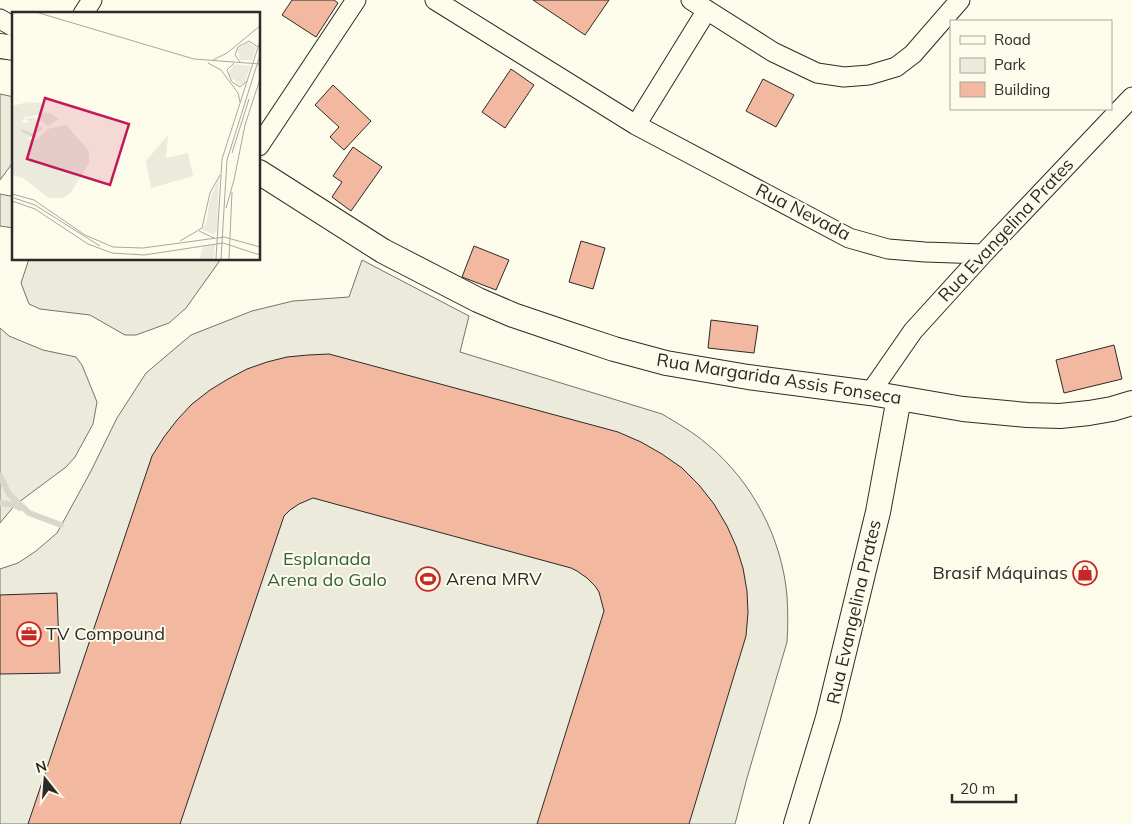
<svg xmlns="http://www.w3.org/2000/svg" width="1132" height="824" font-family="Mulish,sans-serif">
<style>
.green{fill:#ecebdb;stroke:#74746e}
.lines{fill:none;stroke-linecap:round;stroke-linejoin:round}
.stream{stroke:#d8d7c9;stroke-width:6}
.building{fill:#f2b8a0;stroke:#2b2b2b}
.minor-casing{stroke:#2b2b2b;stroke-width:21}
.tertiary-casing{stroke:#2b2b2b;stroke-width:26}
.minor{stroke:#fdfbea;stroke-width:19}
.tertiary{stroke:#fdfbea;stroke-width:24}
.labels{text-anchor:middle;stroke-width:4;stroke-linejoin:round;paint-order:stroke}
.street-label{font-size:18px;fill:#2b2b2b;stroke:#fdfbea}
.park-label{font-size:18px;fill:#34623c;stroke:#fdfbea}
.poi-label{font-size:18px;fill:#2b2b2b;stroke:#fdfbea;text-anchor:start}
.inset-river{fill:none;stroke:#d8d7c9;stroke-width:2.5}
.inset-road{fill:none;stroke:#a9a89e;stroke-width:1}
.view{fill:#c2185b;fill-opacity:0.15;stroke:#c2185b;stroke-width:2.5}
.inset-edge{fill:none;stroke:#2b2b2b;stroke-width:2.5}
</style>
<rect width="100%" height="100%" fill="#fdfbea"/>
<!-- green -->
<path class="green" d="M0,94L14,97V161L0,180Z
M0,194L10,196L14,195V228L0,226Z
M29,259H221L186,308L169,323L136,335H125L90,315L40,309L29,304L21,283Z
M362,260L469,316L460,352L662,414C677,423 693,432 707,444C752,481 782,538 787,596C788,612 788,627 787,642L747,778L735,824H0V569L18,563L36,551L57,533L91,471L117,418L146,373L191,335L252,311L293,301L349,297Z
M0,328L9,336L43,350L76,357L82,365L97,402L93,424L75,457L66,467L15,505L0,523Z"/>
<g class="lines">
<!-- stream -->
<path class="stream" d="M0,476L9,494L29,513L61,525
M0,503L15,505L20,508"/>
</g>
<!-- building -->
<path class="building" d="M292,0H334L338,3L316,37L282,15Z
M533,0H609L585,35Z
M511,69L534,85L505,128L482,112Z
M763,79L794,95L776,127L746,111Z
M333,85L371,121L344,150L330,137L339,127L315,105Z
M353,147L382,167L351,211L332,197L342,182L333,176Z
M581,241L605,248L593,289L569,282Z
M474,246L509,260L496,290L462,277Z
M711,320L758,326L754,353L708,348Z
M1114,345L1122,379L1064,393L1056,360Z
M329,354L618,432L641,442L662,454L682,468L699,485L714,504L727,526L736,546L743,568L747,591L748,613L746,636L689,824H537L604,611L599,592L595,586L587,578L577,571L571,568L313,498L299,504L290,510L284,516L180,824H28L152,456L164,437L177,420L192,404L210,390L228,379L247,369L267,362L287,357L308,355Z
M57,593L60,673L0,674V595Z"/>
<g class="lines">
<!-- minor casing -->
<g class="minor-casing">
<path id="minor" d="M435,0L636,125L849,238L888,249L925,252L983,254
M691,0L773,52L817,73L844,77L869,75L896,67L913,54L960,0
M83,14L92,0
M0,19L14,27
M636,125L707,10
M259,146L356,0
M870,393L913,331L983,254L1132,97"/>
</g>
<!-- tertiary casing -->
<g class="tertiary-casing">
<path id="tertiary" d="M0,46L14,48
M259,172L383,251L478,300L513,315L569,334L614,349L666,363L748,377L870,393L963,409L1027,415L1060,416L1089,413L1112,409L1132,403
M796,824L828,718L878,512L899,398"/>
</g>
<!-- minor -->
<use href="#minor" class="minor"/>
<!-- tertiary -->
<use href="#tertiary" class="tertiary"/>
</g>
<!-- icons -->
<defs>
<g id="shop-ring" transform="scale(1.25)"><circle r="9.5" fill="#fdfbea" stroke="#c62828" stroke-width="1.5"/><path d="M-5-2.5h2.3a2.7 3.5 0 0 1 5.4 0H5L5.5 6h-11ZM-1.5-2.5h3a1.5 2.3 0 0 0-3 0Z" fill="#c62828"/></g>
<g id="stadium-ring" transform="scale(1.25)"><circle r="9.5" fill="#fdfbea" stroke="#c62828" stroke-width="1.5"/><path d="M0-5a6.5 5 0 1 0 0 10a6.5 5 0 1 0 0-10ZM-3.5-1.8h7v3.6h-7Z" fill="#c62828"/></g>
<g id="office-ring" transform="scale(1.25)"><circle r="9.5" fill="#fdfbea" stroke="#c62828" stroke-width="1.5"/><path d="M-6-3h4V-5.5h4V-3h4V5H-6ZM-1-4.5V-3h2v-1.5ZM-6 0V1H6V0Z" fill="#c62828"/></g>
</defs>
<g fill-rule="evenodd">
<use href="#shop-ring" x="1085" y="573"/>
<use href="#stadium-ring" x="428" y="579"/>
<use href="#office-ring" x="29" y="634"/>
</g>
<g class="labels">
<!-- street labels -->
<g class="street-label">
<text transform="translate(803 212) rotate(27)" y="6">Rua Nevada</text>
<text transform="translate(1006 230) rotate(-47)" y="6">Rua Evangelina Prates</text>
<text transform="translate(779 379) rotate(9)" y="6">Rua Margarida Assis Fonseca</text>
<text transform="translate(854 612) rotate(-77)" y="6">Rua Evangelina Prates</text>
</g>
<!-- park labels -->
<g class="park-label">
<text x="327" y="565">Esplanada<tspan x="327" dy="21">Arena do Galo</tspan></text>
</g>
<!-- poi labels -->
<g class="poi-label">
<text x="1068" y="579" text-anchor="end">Brasif Máquinas</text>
<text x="446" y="585">Arena MRV</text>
<text x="46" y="640">TV Compound</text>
</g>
</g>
<!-- overview -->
<g transform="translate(12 12)">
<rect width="248" height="248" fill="#fdfbea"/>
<path d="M236,30L244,36L240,48H228L225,38ZM222,52L238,54L233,71L227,73L216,62ZM16,90L28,91L33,95L29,100L38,101L47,107L36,114L29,109L28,103L13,105L10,110L18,111L13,107L22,105L31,117L15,127L24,128L36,117L54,113L77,139V151L59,180L51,186H37L11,166L0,163V94ZM156,123L154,146L176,141L181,164L139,176L134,149ZM207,165L205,217L202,223L189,217L194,212L198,188ZM203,233L202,247H187L192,234Z" fill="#ecebdb"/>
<path class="inset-river" d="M9,118L24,125"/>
<path class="inset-road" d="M27,1L182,47L248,52M201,48L215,41L248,14M228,50L223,43L226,35L237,29L246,35M196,51L209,58L226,81L228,90M222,51L215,58L220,70L228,75L235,69M220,141L237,87M222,168L233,113L248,67M0,182L22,188L73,223L101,235L131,236L212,225L248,235M2,186L23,193L88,234M0,189L23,197L76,232L100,241L132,243L211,231L248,243M214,196L222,168M187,219L202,226M168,229L190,216L198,181L208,163M204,247L210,147L248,29M209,247L215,148L248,43M217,247L220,180"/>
<path class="view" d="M33,86L117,112L98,173L15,147Z"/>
<rect width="248" height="248" class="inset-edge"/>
</g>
<!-- legend -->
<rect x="950" y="20" width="162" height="90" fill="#fdfbea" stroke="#a9a89e"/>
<rect x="960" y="36" width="25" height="8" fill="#fdfbea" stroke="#a9a89e"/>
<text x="994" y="45" font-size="15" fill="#2b2b2b">Road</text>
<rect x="960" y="58" width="25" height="15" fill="#ecebdb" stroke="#a9a89e"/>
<text x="994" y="70" font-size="15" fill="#2b2b2b">Park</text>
<rect x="960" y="82" width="25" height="15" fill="#f2b8a0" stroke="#a9a89e"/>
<text x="994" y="95" font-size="15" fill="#2b2b2b">Building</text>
<!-- north arrow -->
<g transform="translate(45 779) rotate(343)" stroke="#fdfbea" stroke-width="4" paint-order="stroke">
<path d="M0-4L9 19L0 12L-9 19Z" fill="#2b2b2b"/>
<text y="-8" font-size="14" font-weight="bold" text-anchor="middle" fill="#2b2b2b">N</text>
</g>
<!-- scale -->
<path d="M952 794v8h64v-8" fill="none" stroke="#2b2b2b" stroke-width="2.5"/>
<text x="960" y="794" font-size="15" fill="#2b2b2b" stroke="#fdfbea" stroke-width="4" paint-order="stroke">20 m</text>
</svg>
